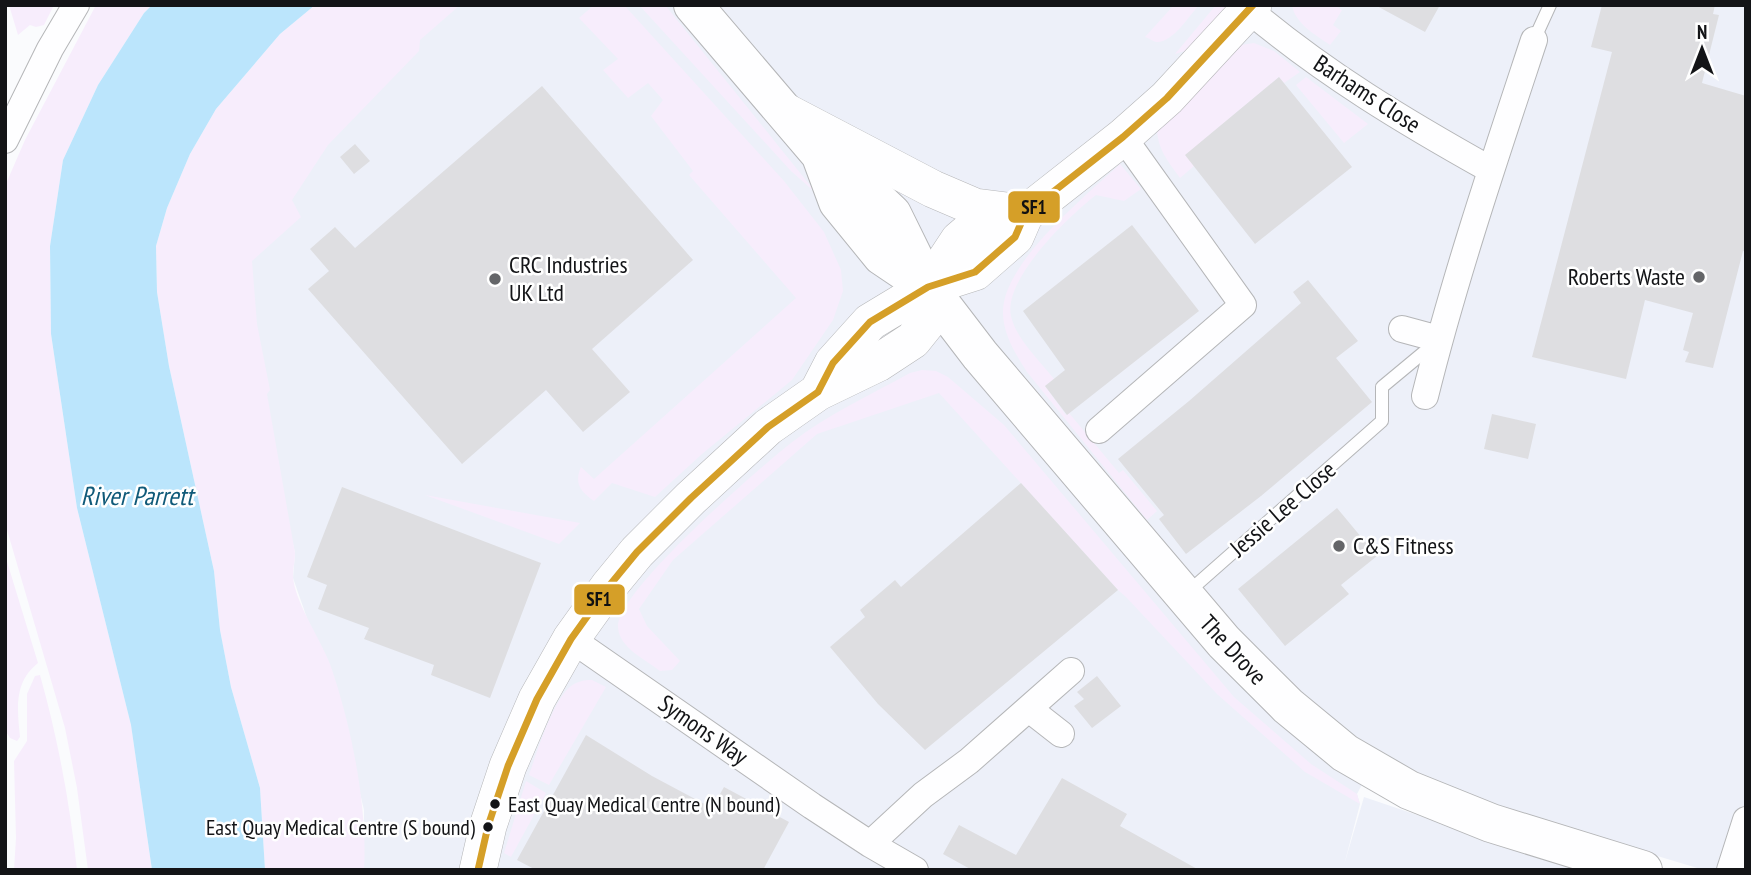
<svg xmlns="http://www.w3.org/2000/svg" width="1751" height="875" font-family="'PT Sans Narrow',sans-serif">
<style>
.built{fill:#edf0f9}
.green{fill:#f7edfc}
.water{fill:#bbe5fc}
.building{fill:#dedee1}
.lines{fill:none;stroke-linecap:round;stroke-linejoin:round}
.lane-casing{stroke:#b5b6b8;stroke-width:14}
.street-casing{stroke:#b5b6b8;stroke-width:28}
.secondary-casing{stroke:#b5b6b8;stroke-width:38}
.primary-casing{stroke:#b5b6b8;stroke-width:40}
.lane{stroke:#fefeff;stroke-width:12}
.street{stroke:#fefeff;stroke-width:26}
.secondary{stroke:#fefeff;stroke-width:37}
.primary{stroke:#fefeff;stroke-width:38}
.bus-1-casing{stroke:#fff;stroke-width:12}
.bus-1{stroke:#d59f28;stroke-width:7}
.poi-dot{fill:#646568;stroke:#fff;stroke-width:2.5}
.bus-dot{fill:#131417;stroke:#fff;stroke-width:2.5}
.labels{text-anchor:middle;stroke-width:5;stroke-linejoin:round;paint-order:stroke}
.bus-label{font-size:22px;fill:#131417;stroke:#fff;text-anchor:start}
.street-label{font-size:24px;fill:#131417;stroke:#fff}
.poi-label{font-size:24px;fill:#131417;stroke:#fff;text-anchor:start}
.water-label{font-size:26px;font-style:italic;fill:#105a79;stroke:#fff}
.line-badge{stroke:#fff;stroke-width:2.5}
.pale-badge-label{font-size:19px;text-anchor:middle;font-weight:bold;fill:#111}
</style>
<rect width="100%" height="100%" fill="#fafbfd"/>
<!-- built -->
<path class="built" d="M443,5H1746V870H1704L1514,813L1437,787L1379,752L1357,794L1360,804L1344,865L1364,797L1580,870H364V810L329,663L308,621L293,578L295,553L244,325L257,221Z"/>
<!-- green -->
<path class="green" d="M9,5H54L44,25L36,27L30,25L18,35Z
M96,5H152L144,13L98,85L63,160L50,246L51,334L77,508L131,725L152,870H88L77,788L65,728L5,523V186L25,140Z
M315,5H460L420,40L419,51L328,145L292,200L301,217L252,261L257,324L270,390L267,394L295,553C295,560 293,568 293,575C293,599 321,640 330,664C351,724 368,807 364,870H265L260,788L231,687L220,630L214,571L169,366L157,292L156,246L167,208L190,154L216,109L280,34Z
M594,5H624L784,181L824,232L841,270L843,291L833,320L792,380L702,454L655,497L612,483L594,501C580,491 574,483 581,467L594,479L796,298L689,175L693,171L651,116L663,100L648,83L628,98L603,70L618,59L579,18Z
M639,5H665L817,194L791,171Z
M1174,5H1199C1189,16 1173,43 1156,42C1155,42 1146,37 1145,37Z
M1216,5H1233L1185,51L1175,54Z
M1292,5H1334L1342,10L1333,25L1341,31L1330,45C1316,35 1295,24 1292,5Z
M1254,43L1274,51L1300,72L1284,83L1279,77L1186,155L1194,166L1180,178C1168,161 1157,149 1157,127L1241,45Z
M1306,77L1368,124L1344,143L1296,85Z
M1120,164L1141,189L1124,201L1096,195C1069,216 1003,279 1011,316C1016,339 1040,361 1054,379L1045,386L1066,415L1069,413L1119,473L1123,470L1157,511L1147,520L1027,372C1016,355 1003,334 1003,313C1002,263 1085,197 1120,164Z
M922,370L936,371L948,377L1004,425L1234,697L1311,764L1357,794L1360,804L1305,772L1217,694L1126,597L1118,590L939,393L817,434L673,560L639,609L647,626L680,661L672,670L660,671C645,659 619,648 618,627C617,591 759,468 791,443C827,415 870,395 910,373Z
M425,495L580,523L559,544Z
M5,555L38,663C14,682 17,708 20,737L17,741L10,738L5,730Z
M40,675C58,739 70,804 77,870H14L16,838L14,761L27,741V694L35,676Z
M592,680L606,687L549,785L529,775C537,752 553,700 571,686C578,681 584,680 592,680Z
M526,781L546,793L511,857L504,853Z"/>
<!-- water -->
<path class="water" d="M152,5H315L280,34L216,109L190,154L167,208L156,246L157,292L169,366L214,571L220,630L231,687L260,788L265,870H152L131,725L77,508L51,334L50,246L63,160L98,85L144,13Z"/>
<!-- building -->
<path class="building" d="M1375,5H1440L1425,32Z
M1602,5H1715L1713,14L1719,15L1702,83L1746,96V252L1743,251L1713,368L1685,362L1689,352L1683,350L1693,313L1645,300L1626,379L1532,357L1612,52L1591,47Z
M1279,77L1352,167L1255,244L1185,155Z
M542,86L693,260L592,349L630,392L583,432L546,390L462,464L308,289L329,271L310,249L335,227L355,248Z
M355,144L370,161L354,174L340,157Z
M1132,225L1199,311L1067,415L1045,386L1065,370L1023,311Z
M1308,280L1358,341L1336,358L1372,402L1261,496L1186,554L1159,519L1164,515L1118,459L1189,401L1301,303L1293,292Z
M1492,414L1536,424L1528,459L1484,449Z
M1021,483L1118,590L925,750L878,704L830,647L865,617L860,610L895,580L901,587Z
M342,487L541,563L490,698L431,675L434,665L364,639L369,628L318,609L327,585L307,577Z
M1337,508L1377,556L1341,585L1349,594L1285,646L1238,589Z
M1097,676L1121,706L1092,728L1074,706L1084,699L1077,692Z
M586,735L652,776L712,808L724,787L789,822L763,870H536L517,860Z
M1062,778L1127,814L1120,826L1199,870H972L943,854L959,825L1016,855Z"/>
<g class="lines">
<!-- lane casing -->
<g class="lane-casing">
<path id="lane" d="M1534,40L1550,5
M1187,593L1382,421V387L1435,343"/>
</g>
<!-- street casing -->
<g class="street-casing">
<path id="street" d="M1249,10C1325,74 1405,122 1491,170
M5,140L50,49L76,5
M1402,329L1439,339
M1425,396C1455,276 1495,158 1534,40
M1099,430L1243,305L1123,137
M571,639L812,806L870,844L915,870
M1029,709L1061,734
M870,844L923,795L969,761L1071,671
M1730,870L1746,820"/>
</g>
<!-- secondary casing -->
<g class="secondary-casing">
<path id="secondary" d="M784,111L933,189L975,207L1015,212
M818,392L878,363L913,340L929,320L928,287L959,240L979,223L1025,214
M478,870L488,826L508,766L537,699L571,639L609,586L637,552L691,498L768,427L818,392L833,363L870,322L928,287L975,272L1015,237L1025,214L1123,137L1167,98L1253,5"/>
</g>
<!-- primary casing -->
<g class="primary-casing">
<path id="primary" d="M693,5L820,154L871,194L892,214L928,287L980,355L1224,642L1288,706L1345,753L1409,790L1491,823L1643,870
M821,156L838,202L882,256L925,285"/>
</g>
<!-- lane -->
<use href="#lane" class="lane"/>
<!-- street -->
<use href="#street" class="street"/>
<!-- secondary -->
<use href="#secondary" class="secondary"/>
<!-- primary -->
<use href="#primary" class="primary"/>
<!-- bus-1 casing -->
<g class="bus-1-casing">
<path id="bus-1" d="M478,870L488,826L508,766L537,699L571,639L609,586L637,552L691,498L768,427L818,392L833,363L870,322L928,287L975,272L1015,237L1025,214L1123,137L1167,98L1253,5"/>
</g>
<!-- bus-1 -->
<use href="#bus-1" class="bus-1"/>
</g>
<!-- markers -->
<g class="poi-dot">
<circle cx="1699" cy="277" r="7"/>
<circle cx="495" cy="279" r="7"/>
<circle cx="1339" cy="546" r="7"/>
</g>
<g class="bus-dot">
<circle cx="495" cy="804" r="6"/>
<circle cx="488" cy="827" r="6"/>
</g>
<g class="labels">
<!-- bus labels -->
<g class="bus-label">
<text x="508" y="812">East Quay Medical Centre (N bound)</text>
<text x="475" y="835" text-anchor="end">East Quay Medical Centre (S bound)</text>
</g>
<!-- street labels -->
<g class="street-label">
<text transform="translate(1367 94) rotate(33)" y="8">Barhams Close</text>
<text transform="translate(1283 509) rotate(-41)" y="8">Jessie Lee Close</text>
<text transform="translate(1233 650) rotate(47)" y="8">The Drove</text>
<text transform="translate(703 730) rotate(35)" y="8">Symons Way</text>
</g>
<!-- poi labels -->
<g class="poi-label">
<text x="509" y="273">CRC Industries<tspan x="509" dy="28">UK Ltd</tspan></text>
<text x="1685" y="285" text-anchor="end">Roberts Waste</text>
<text x="1353" y="554">C&amp;S Fitness</text>
</g>
<!-- water labels -->
<g class="water-label">
<text x="137" y="505">River Parrett</text>
</g>
</g>
<g class="line-badge">
<rect x="1007" y="190" width="54" height="34" rx="7" fill="#d59f28"/>
<rect x="573" y="583" width="53" height="33" rx="7" fill="#d59f28"/>
</g>
<g class="pale-badge-label">
<text x="1034" y="214">SF1</text>
<text x="599" y="606">SF1</text>
</g>
<!-- border -->
<rect width="1751" height="875" fill="none" stroke="#131417" stroke-width="14"/>
<!-- north arrow -->
<g transform="translate(1702 49)" stroke="#ffffff" stroke-width="5" paint-order="stroke">
<path d="M0-5L12 26L0 18L-12 26Z" fill="#131417"/>
<text y="-10" font-size="19" font-weight="bold" text-anchor="middle" fill="#131417">N</text>
</g>
</svg>
